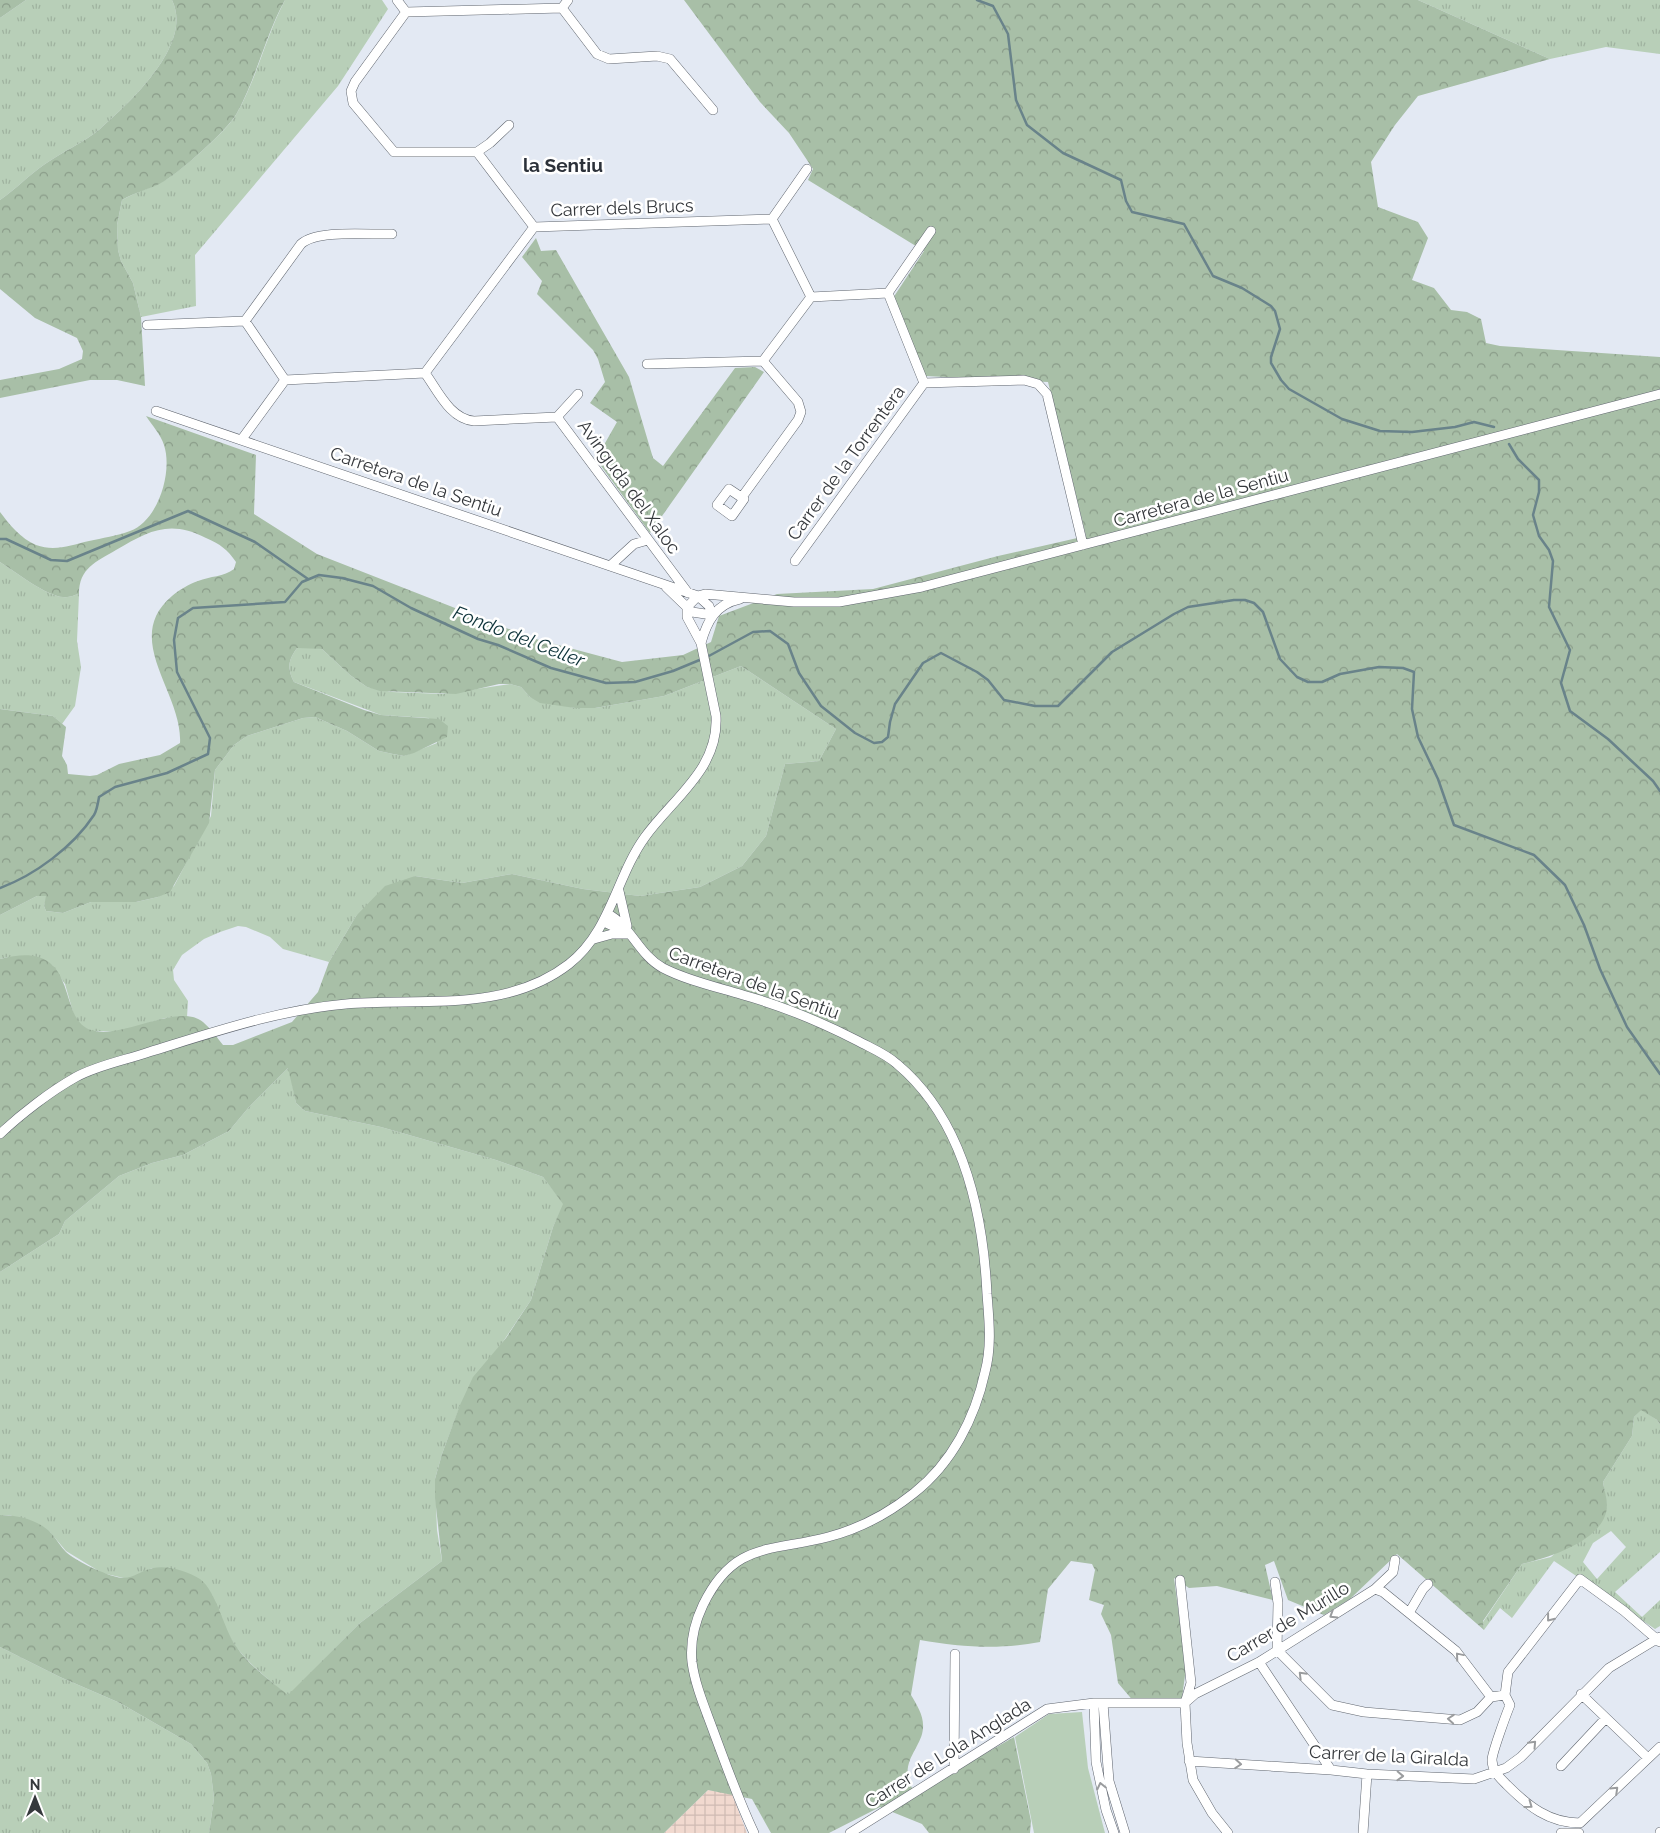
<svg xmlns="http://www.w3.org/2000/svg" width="1660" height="1833" font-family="Raleway,sans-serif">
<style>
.industrial{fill:url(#industrial-grid)}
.grass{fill:url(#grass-tufts);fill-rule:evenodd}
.forest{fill:url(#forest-crowns)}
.garden{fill:#b8cfb8}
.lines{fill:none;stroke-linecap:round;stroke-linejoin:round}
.stream{stroke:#69838a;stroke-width:2.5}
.street-casing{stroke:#60666f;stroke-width:10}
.street{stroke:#fff;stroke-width:9}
.oneway{stroke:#9a9c9e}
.labels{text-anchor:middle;stroke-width:5;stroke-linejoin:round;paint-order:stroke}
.street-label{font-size:18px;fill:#35383c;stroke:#fff}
.neighbourhood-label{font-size:19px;font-weight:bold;fill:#2c3139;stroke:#fff}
.water-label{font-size:19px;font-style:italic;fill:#0d3239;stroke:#fff}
</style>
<defs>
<pattern id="industrial-grid" width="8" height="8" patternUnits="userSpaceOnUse" patternTransform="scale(1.25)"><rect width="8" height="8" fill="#f1d9cf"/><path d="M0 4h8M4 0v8" fill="none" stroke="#cfbbb3"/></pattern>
<pattern id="grass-tufts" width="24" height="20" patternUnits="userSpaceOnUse" patternTransform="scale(1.25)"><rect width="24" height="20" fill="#b8cfb8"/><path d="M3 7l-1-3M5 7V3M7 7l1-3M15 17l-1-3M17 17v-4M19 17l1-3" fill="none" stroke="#9fb29f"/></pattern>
<pattern id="forest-crowns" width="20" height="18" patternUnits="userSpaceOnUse" patternTransform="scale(1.25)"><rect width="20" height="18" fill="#a8bfa7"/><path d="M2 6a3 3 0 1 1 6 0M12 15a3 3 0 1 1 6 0" fill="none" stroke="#8a9c89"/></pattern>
</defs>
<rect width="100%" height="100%" fill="#e3e9f3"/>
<!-- industrial -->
<path class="industrial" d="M708,1790L732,1794L747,1833H664Z"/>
<!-- grass -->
<path class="grass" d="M26,0H172C194,45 129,103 100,129C83,143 62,152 45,164C29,175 16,189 0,200V18Z
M285,0H382L388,9L338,86L195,255L196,306L141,317L133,283L121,261L118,250L117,225L122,200C137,191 153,188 167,179C183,169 229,129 237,113C257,78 266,36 285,0Z
M1418,0H1660V54L1606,47L1550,59Z
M0,562C14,571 48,597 63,597C69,598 74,595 79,594L77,641L81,667L75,706L62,724L53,716L0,709Z
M309,647L322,649L350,675L367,687L392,692L443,694L510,684L521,687L530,697L575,708H595L664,696L741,666L836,729L819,761L785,764L766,836L742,866L700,887L640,896L583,889L512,874L462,883L415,876L356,916L329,962L283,949L270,937L246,927L238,926L220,932L204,939L182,955L173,970L174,980L188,1001L187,1017L165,1018L121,1031H92L83,1027L75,1019L65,984L52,965L8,957L0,959V915L37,896H47L44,906L46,911L63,913L91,902H136L158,897L174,886L211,816L215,770L234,745L247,736L303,718L315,717L347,731L379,751L393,754L404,756L437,743L429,718L381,715L294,682C287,669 288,660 297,648Z
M289,1067L296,1103L305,1111L381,1127L496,1160L543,1177L564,1204L553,1227L531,1300L460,1406L442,1454L435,1479L437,1530L442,1561L360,1623L288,1696C270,1681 251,1666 237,1648C225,1632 219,1613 212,1595L152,1568L128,1579L102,1573L66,1551L50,1532L10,1515H0V1272L59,1234L65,1221L119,1176L152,1163L183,1155L229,1131L249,1107Z
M1641,1409L1657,1420L1660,1424V1552L1615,1592L1642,1617L1660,1600V1626L1655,1629L1554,1561L1512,1618L1500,1608L1484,1630L1483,1622L1522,1564L1551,1557L1607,1507L1603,1482L1632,1436L1634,1417ZM1611,1531L1626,1547L1597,1579L1583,1562L1593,1543Z
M0,1647L60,1677L120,1703L191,1744L207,1763L211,1774L214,1798L209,1833H0Z"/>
<!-- forest -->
<path class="forest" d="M0,0H26L0,18Z
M172,0H285C265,36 257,77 237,113C228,130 178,174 161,183C148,190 135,192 122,200L117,225L118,250L121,261L133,283L141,317L145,386L117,380H90L0,398V380L59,369L82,359L83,351L77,338L35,318L0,289V200C16,189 29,175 45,164C62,152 83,143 100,129C129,103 194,45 172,0Z
M684,0H1418L1550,59L1418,96L1395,125L1371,162L1378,207L1418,222L1428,238L1412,280L1434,288L1451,310L1467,312L1481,319L1486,343L1500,346L1660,357V1424L1657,1420L1641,1410L1634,1417L1632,1436L1603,1482C1604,1489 1607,1498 1607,1505C1607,1540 1548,1558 1522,1564L1483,1621L1484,1630L1397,1554L1350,1599L1324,1615L1288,1600L1274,1561L1265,1565L1273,1600L1217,1586L1189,1588L1174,1578L1186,1668L1182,1698L1135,1703L1118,1683L1111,1635L1101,1614L1104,1605L1089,1600L1095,1570L1092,1564L1071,1561L1048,1589L1040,1642C999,1650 961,1647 920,1640L911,1695C917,1705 924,1716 923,1728C922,1748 898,1762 912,1788L960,1768L1014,1737L1031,1821L1030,1833H929L922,1824L880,1807L829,1833H771L752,1799L708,1790L664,1833H209L214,1798L211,1774L207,1763L191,1744L120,1703L60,1677L0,1647V1515C19,1515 39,1520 52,1534C57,1540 61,1547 66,1552C76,1561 100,1572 113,1576C132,1582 136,1572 153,1568C167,1565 188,1571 200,1579C217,1592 223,1628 236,1646C249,1666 270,1680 288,1695L360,1623L442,1561L435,1498V1479L442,1454L460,1405L473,1377L506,1338L531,1300L553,1227L563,1204L543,1177L496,1160L381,1127L305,1111L296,1103L288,1068L249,1107L229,1131L183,1155L152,1163L119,1176L65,1221L59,1234L0,1272V959C83,937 55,1019 91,1030C122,1040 178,1002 203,1022C210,1028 217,1037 223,1045H233L292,1022L318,992L329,962L356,916L385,886L415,876L462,883L512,874L583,889L640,896L700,887L742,866L766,836L785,764L819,761L836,729L741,666L664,696L595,708H575L540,703L530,697L521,687L510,684H499L456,694L380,691L367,687L350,675L322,649L297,648C288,660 287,669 294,682L364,710L381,715L439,719L448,726L447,737L414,753L404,756L393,754L379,751L347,731L315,717L303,718L247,736L234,745L215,770L209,823L170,892L158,897L136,902H91L63,913L46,911L44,906L46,896H37L0,915V709L53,716L66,727L62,756L67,765L68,774L90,776L97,775L119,764L160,755L180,743C183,693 121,639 172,596C179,590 189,584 198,581C210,576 224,577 234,569L236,562C227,549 220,544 206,538C170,519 148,531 116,550C96,562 79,568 79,594C74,595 69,598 63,597C48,597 14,571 0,562V512C9,524 21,539 36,545C55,552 71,545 89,541C102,538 117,536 130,531C158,521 173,472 164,445C161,435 152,425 146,416L256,455L254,514L317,554L532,638L622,662L683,655L711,642L719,616L777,594L873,589L998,556L1086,536L1048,382L925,376L893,298L924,251L808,180L813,169L789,133L760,102Z
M536,238L541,251L556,250L629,377L653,458L663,466L735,368L755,367L764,372L650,533L596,459L617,422L590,403L605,382L598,359L593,350L537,294L542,281L522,257Z"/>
<!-- garden -->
<path class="garden" d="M1082,1712L1088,1768L1105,1833H1034L1015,1737L1049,1714Z"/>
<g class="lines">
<!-- stream -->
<path class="stream" d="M977,0L993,6L1008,34L1016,100L1027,125L1063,153L1121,180L1126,201L1132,212L1184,224L1213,276L1242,288L1271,306L1275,311L1280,329L1271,357V363L1281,380L1289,389L1342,419L1380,431L1412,432L1455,427L1474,422L1494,427
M1509,444L1518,459L1539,480V492L1533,515L1539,536L1549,550L1553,561L1549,607L1570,650L1561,683L1570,711L1608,739L1653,781L1660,791
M0,539H6L51,560L67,561L188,511L255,542L308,579
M707,657L753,632L770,631L788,644L799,673L821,706L855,733L874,743L882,742L888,737L890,722L895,704L923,663L941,653L977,672L988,680L1004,700L1035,706H1058L1112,652L1174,614L1188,607L1234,600H1245L1254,603L1263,612L1280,659L1297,677L1308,682H1322L1340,674L1379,667L1403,668L1414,672L1412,709L1418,737L1438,779L1454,825L1534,855L1565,885L1584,925L1600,969L1627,1027L1660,1074
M0,888C35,875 73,847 94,815C97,810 98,803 99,797L115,787L167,773L208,754L210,738L177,672L174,640L178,618L193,608L285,602L302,582L319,575L342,578L373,586L411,608L478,639L498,645L551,668L606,683L635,682L673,671L702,659"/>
<!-- street casing -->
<g class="street-casing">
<path id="street" d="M397,0L406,12
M562,8L597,54L609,59L657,56L670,59L713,110
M562,8L568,0
M406,12L355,82L351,91L353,103L394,152H477L534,227
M406,12L562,8
M477,152L490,143L509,125
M772,219L811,297L888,293L924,383L1024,380L1038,384L1047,394L1083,545
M772,219L807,169
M888,293L931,231
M245,321L285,380
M147,325L245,321L301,244C317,229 370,235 392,234
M763,361L811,297
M647,364L763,361
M425,373L534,227L772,219
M425,373C438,391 450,419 474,421L557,417L688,593
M156,411L698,596L709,606L712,615
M557,417L578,394
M242,439L285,380L425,373
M729,489L744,499L732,516L717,505Z
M742,497L798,420L801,412L798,402L763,361
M795,561L924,383
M610,566L634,544L648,540
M666,587L692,612L712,615
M687,607L698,596L705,594L794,602H839L922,587L1660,394
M701,643C707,621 716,604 740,599
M619,891L627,926
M608,914C631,926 639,955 663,968C688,981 717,987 743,995C783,1006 821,1022 858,1041C871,1048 886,1054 897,1064C964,1120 983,1212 987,1294C989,1320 992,1346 985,1372C975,1418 952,1463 914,1493C889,1513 859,1529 828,1537C771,1552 734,1541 703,1605C695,1622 690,1643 692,1662C695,1685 705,1708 713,1730C726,1765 738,1799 754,1833
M604,922L627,933
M594,939L612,934H629
M0,1134C21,1114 51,1091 76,1077C98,1065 126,1060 149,1052C214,1032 278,1010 346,1004C421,998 506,1013 569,964C611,931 616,877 645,837C673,798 719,769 716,716L701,643L687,617V607
M1180,1580L1191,1683L1185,1703L1187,1743L1193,1780L1212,1813L1228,1833
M1275,1582L1278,1603L1277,1650L1332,1705L1364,1712L1460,1720L1477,1712L1491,1697
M1375,1589L1383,1592L1456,1651L1491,1697L1505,1695
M1409,1613L1423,1589L1428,1584
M1660,1642L1624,1611L1580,1579L1508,1672L1505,1695L1510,1705C1506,1715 1492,1753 1492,1760C1492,1771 1500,1778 1507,1785C1528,1806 1549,1823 1580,1823L1660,1747
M1259,1662L1331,1770
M1581,1694L1648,1758
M1187,1701L1195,1694L1259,1662L1375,1589L1393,1572L1395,1560
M1094,1703L1096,1762L1106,1810L1114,1833
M1103,1703L1109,1781L1125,1833
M1189,1761L1331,1770L1367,1774L1474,1779L1506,1768L1521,1757L1609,1668L1660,1637
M1561,1766L1606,1718
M954,1769L955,1654
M850,1833L1047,1709L1094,1703H1185
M1363,1833L1367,1774
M1561,1833H1579
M1660,1833V1832"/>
</g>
<!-- street -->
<use href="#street" class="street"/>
</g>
<!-- one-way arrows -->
<defs><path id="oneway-chevron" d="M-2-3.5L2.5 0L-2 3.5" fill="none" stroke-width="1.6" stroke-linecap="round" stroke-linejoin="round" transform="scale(1.25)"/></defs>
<g class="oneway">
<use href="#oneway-chevron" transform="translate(1333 1615) rotate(148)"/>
<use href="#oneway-chevron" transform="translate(1550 1618) rotate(128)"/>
<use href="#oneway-chevron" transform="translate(1459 1656) rotate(-130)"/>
<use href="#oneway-chevron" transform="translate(1302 1675) rotate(-135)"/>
<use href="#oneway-chevron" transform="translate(1451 1719) rotate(-176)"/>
<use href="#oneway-chevron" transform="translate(1533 1744) rotate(-47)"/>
<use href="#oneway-chevron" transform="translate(1238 1764) rotate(4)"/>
<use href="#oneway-chevron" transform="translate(1400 1776) rotate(2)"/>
<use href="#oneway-chevron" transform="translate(1101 1786) rotate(-103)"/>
<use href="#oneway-chevron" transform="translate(1615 1790) rotate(-44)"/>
<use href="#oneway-chevron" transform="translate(1529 1805) rotate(36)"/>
</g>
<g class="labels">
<!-- street labels -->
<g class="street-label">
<text transform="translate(622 208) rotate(-2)" y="6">Carrer dels Brucs</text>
<text transform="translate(846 463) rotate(-54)" y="6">Carrer de la Torrentera</text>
<text transform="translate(416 482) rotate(19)" y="6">Carretera de la Sentiu</text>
<text transform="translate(629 487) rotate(54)" y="6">Avinguda del Xaloc</text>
<text transform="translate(1201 498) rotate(-15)" y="6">Carretera de la Sentiu</text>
<text transform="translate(754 983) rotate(20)" y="6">Carretera de la Sentiu</text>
<text transform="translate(1288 1622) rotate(-31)" y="6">Carrer de Murillo</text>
<text transform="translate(948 1753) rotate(-32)" y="6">Carrer de Lola Anglada</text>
<text transform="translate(1389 1756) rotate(3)" y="6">Carrer de la Giralda</text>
</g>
<!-- neighbourhood labels -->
<g class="neighbourhood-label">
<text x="563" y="172">la Sentiu</text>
</g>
<!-- water labels -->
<g class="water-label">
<text transform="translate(519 636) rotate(21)" y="7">Fondo del Celler</text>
</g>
</g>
<!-- north arrow -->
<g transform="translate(35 1798)" stroke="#ffffff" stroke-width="4" paint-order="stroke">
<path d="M0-4L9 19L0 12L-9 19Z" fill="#35383c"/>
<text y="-8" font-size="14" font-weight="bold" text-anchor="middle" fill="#35383c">N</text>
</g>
</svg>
